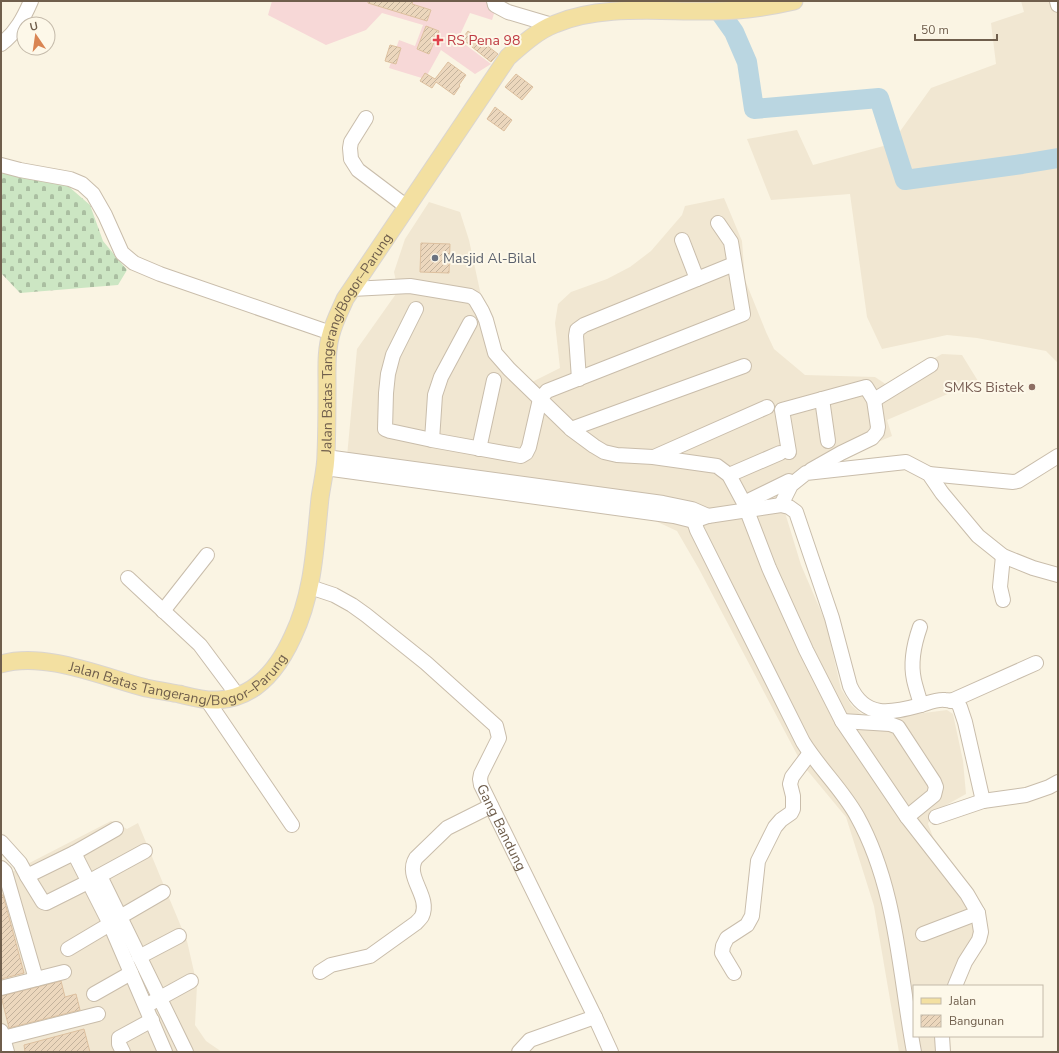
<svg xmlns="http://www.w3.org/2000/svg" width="1059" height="1053" font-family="'Nunito Sans',sans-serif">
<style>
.residential{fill:#f1e7d2}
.medical{fill:#f7d8d7}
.cemetery{fill:url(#cemetery-stones)}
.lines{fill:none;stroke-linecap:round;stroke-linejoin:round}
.river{stroke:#bad6e1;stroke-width:20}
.building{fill:url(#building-hatch);stroke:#ddc09f}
.minor-casing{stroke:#c9bdab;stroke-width:16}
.major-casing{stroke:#dad5d0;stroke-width:19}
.minor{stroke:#fff;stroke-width:14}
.major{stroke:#f3e0a1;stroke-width:17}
.health-dot{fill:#e0444e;stroke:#fdf8e9;stroke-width:1.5}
.worship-dot{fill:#6b7280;stroke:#fdf8e9;stroke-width:1.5}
.education-dot{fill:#8d6e63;stroke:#fdf8e9;stroke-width:1.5}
.labels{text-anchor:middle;stroke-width:4;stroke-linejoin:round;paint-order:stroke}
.health-label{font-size:14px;fill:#be3a42;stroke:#fdf8e9;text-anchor:start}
.worship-label{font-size:14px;fill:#5b616d;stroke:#fdf8e9;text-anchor:start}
.street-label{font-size:14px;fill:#6f5e4c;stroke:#fdf8e9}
.education-label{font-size:14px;fill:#785e54;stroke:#fdf8e9;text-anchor:end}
</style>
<defs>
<pattern id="cemetery-stones" width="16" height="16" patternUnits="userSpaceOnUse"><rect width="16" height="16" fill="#cce6c3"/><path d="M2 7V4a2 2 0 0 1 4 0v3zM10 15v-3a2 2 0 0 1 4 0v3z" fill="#aabea1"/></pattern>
<pattern id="building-hatch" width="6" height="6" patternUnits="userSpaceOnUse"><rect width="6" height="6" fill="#ecd7bd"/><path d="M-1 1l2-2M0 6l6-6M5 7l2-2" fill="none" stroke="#c3b29c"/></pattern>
</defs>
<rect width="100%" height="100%" fill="#faf4e3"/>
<!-- residential -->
<path class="residential" d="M1021,1H1058V363L1046,351L977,338L947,335L882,349L867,317L850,194L771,200L747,139L797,130L813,165L891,144L931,88L996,64L991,23L1024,12Z
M724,198L742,241L745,280L766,332L774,349L805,375L875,377L887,385L942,354L962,355L978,381L887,420L892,436L796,477L780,496L801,565L826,623L841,689L852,706L865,717L885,718L947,710L953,714L963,761L966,794L932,813L928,824L933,837L956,867L978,904L985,921L956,986H914V1036H946L948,1052H899L874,906L846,817L802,764L699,569L677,531L649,518L345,478L357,349L398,291L394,272L405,239L429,202L460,212L469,240L480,291L501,356L532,382L560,368L555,323L558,304L571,292L607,279L630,267L651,251L682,215L685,206Z
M111,821L127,829L138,823L187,941L197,985L195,1025L206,1041L222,1052H1V861L10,873Z"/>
<!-- medical -->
<path class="medical" d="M272,1H498L492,20L470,13L458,39L491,64L475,74L441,50L425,79L389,68L399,40L415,46L423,25L382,13L366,30L326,45L268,15Z"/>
<!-- cemetery -->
<path class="cemetery" d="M1,173L68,186L90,205L103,241L127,270L118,285L20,293L1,273Z"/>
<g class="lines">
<!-- river -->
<path class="river" d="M712,1L734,32L747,62L754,109L879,98L905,180L1022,164L1058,158"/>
</g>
<!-- building -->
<path class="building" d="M368,1H413L412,4L431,10L427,21L368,3Z
M426,26L439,31L429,54L417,49Z
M468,31L498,54L491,62L462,39Z
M390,45L401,48L396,64L385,61Z
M448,62L466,75L459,85L460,86L454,95L436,82L432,88L420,81L425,73L435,79Z
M516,74L533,87L522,100L505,87Z
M495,107L512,120L504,131L487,119Z
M421,243L450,244L449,273L420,272Z
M1,895H3L24,973L1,979Z
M61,981L65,997L76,994L80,1010L9,1028L1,996Z
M84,1029L90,1052H25L24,1045Z"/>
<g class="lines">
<!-- minor casing -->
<g class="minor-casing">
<g id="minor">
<path d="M494,1L495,5L508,12L552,25"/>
<path d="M1057,1L1058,5"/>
<path d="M1,44C16,33 24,17 31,1"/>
<path d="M366,118L351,142L350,148L351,159L358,170L407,207"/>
<path d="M1,165L20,170L70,179L82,184L93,194L105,215L122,253L134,263L160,274L331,333"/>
<path d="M682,240L697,279"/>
<path d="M352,289L410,286L470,296L475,299L482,311L486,320L495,353L509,369L571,429L594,446L604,452L617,455L653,457L717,466L729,475L744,503L769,568L806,650L842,721L907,817L967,894L978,913L981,932L979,940L965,962L955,986"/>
<path d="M416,309L393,355L388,374L386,393L385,429L390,431L432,440L521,456L526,453L529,447L540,399L547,391L743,314L731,242L718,223"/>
<path d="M579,379L576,336L577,330L584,325L734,264"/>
<path d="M822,399L828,441"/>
<path d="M874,400L931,365"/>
<path d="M571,429L744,366"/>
<path d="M432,440L435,395L441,377L470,323"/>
<path d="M479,449L494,380"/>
<path d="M789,452L782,410L866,387L874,400L878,427L877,432L872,438L841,453L811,470"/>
<path d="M326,457L663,503L692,509L708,516"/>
<path d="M654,457L767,407"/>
<path d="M325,468L674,516L694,521L708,516L781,505L789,507L796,512L832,618L850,686C865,719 891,713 921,705C928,703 937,699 945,700C949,700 953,701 957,702L960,707L965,722L983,801"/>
<path d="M929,474L1013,482L1018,481L1058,456"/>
<path d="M729,475L780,453"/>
<path d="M744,503L789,481"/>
<path d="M781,505L791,485L806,473L906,462L929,474L942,493L978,536L1003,556L1033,568L1058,575"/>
<path d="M694,521L697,530L803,742C819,768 842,789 857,816C897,888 899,972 914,1052"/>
<path d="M128,578L200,645L238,696"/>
<path id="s1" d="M310,587L334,595L352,605L366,615L426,663L496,726L499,738L481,774L480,779L481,785L595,1017L611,1052"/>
<path d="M1003,600L1000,587L1003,556"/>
<path d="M163,611L207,555"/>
<path d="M920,627C914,644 910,662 914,680C916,689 919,697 921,705"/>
<path d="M207,700L292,825"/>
<path d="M951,701L1036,663"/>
<path d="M842,721L890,724L898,727L934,782L936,787L934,795L907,817"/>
<path d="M936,817L983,801L1026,795L1049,787L1058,782"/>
<path d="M1,842L20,863L27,876L74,853L110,924L165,1052"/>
<path d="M74,853L116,829"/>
<path d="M1,868L5,872L36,979"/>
<path d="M27,876L43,902L46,903L90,881L145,851"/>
<path d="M100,876L186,1052"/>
<path d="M120,917L163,892"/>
<path d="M923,934L978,913"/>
<path d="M68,949L110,924"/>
<path d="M139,957L179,936"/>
<path d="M320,972L331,965L370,956L416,923C418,921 421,918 422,916C431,896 404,877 416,858L447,828L491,806"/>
<path d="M734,973L722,953L723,946L727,938L747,925L752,916L758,861L775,827L781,820L791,813L793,809V796L790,784L792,777L810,753"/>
<path d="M1,988L64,972"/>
<path d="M94,994L131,973"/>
<path d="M151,1003L191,981"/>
<path d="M1,1031L7,1052"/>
<path d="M942,1036L943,1052"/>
<path d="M3,1038L98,1014"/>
<path d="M123,1052L119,1044V1038L152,1020"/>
<path d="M519,1052L530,1040L595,1017"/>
</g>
</g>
<!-- major casing -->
<g class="major-casing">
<g id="major">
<path id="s2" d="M1,664C45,651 103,677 146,688C156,690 168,692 179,694C191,697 205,701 218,700C256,698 279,667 293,636C314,592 315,545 320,498C322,483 326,469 326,454C327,431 327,407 327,384C327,367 326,350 331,334C334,322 340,311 345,299L508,57C523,44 537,31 555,24C601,4 663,12 713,11C740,11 768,7 794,1"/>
</g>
</g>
<!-- minor -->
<use href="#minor" class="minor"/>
<!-- major -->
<use href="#major" class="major"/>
</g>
<!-- markers -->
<path class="health-dot" d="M436 34h4v4h4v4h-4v4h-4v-4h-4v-4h4z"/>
<circle class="worship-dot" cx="435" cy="258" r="4"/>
<circle class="education-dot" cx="1032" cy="387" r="4"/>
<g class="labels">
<!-- health labels -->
<g class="health-label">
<text x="447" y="45">RS Pena 98</text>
</g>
<!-- worship labels -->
<g class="worship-label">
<text x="443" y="263">Masjid Al-Bilal</text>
</g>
<!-- street labels -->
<g class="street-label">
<text dy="5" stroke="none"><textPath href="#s2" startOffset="630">Jalan Batas Tangerang/Bogor–Parung</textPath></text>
<text dy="5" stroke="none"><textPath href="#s2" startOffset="187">Jalan Batas Tangerang/Bogor–Parung</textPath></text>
<text dy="5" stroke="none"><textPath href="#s1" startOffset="345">Gang Bandung</textPath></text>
</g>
<!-- education labels -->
<g class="education-label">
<text x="1024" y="392">SMKS Bistek</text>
</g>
</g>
<!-- border -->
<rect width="1059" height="1053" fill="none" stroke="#6f5e4c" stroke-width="4"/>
<!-- legend -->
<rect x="913" y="985" width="130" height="52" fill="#fdf8e9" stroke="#c4baaa"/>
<rect x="921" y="998" width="20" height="6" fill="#f3e0a1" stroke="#c4baaa"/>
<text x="949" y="1005" font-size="12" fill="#6f5e4c">Jalan</text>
<rect x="921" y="1015" width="20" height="12" fill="url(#building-hatch)" stroke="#c4baaa"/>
<text x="949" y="1025" font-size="12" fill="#6f5e4c">Bangunan</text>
<!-- north arrow -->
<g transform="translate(36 36) rotate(347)"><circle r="19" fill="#fdf8e9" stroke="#c4baaa"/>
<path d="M0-3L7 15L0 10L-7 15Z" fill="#d98553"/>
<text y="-6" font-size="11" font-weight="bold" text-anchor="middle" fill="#6f5e4c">U</text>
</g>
<!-- scale -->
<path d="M915 34v6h82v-6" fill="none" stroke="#6f5e4c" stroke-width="2"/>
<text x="921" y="34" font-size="12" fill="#6f5e4c" stroke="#fdf8e9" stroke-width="3" paint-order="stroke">50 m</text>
</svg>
